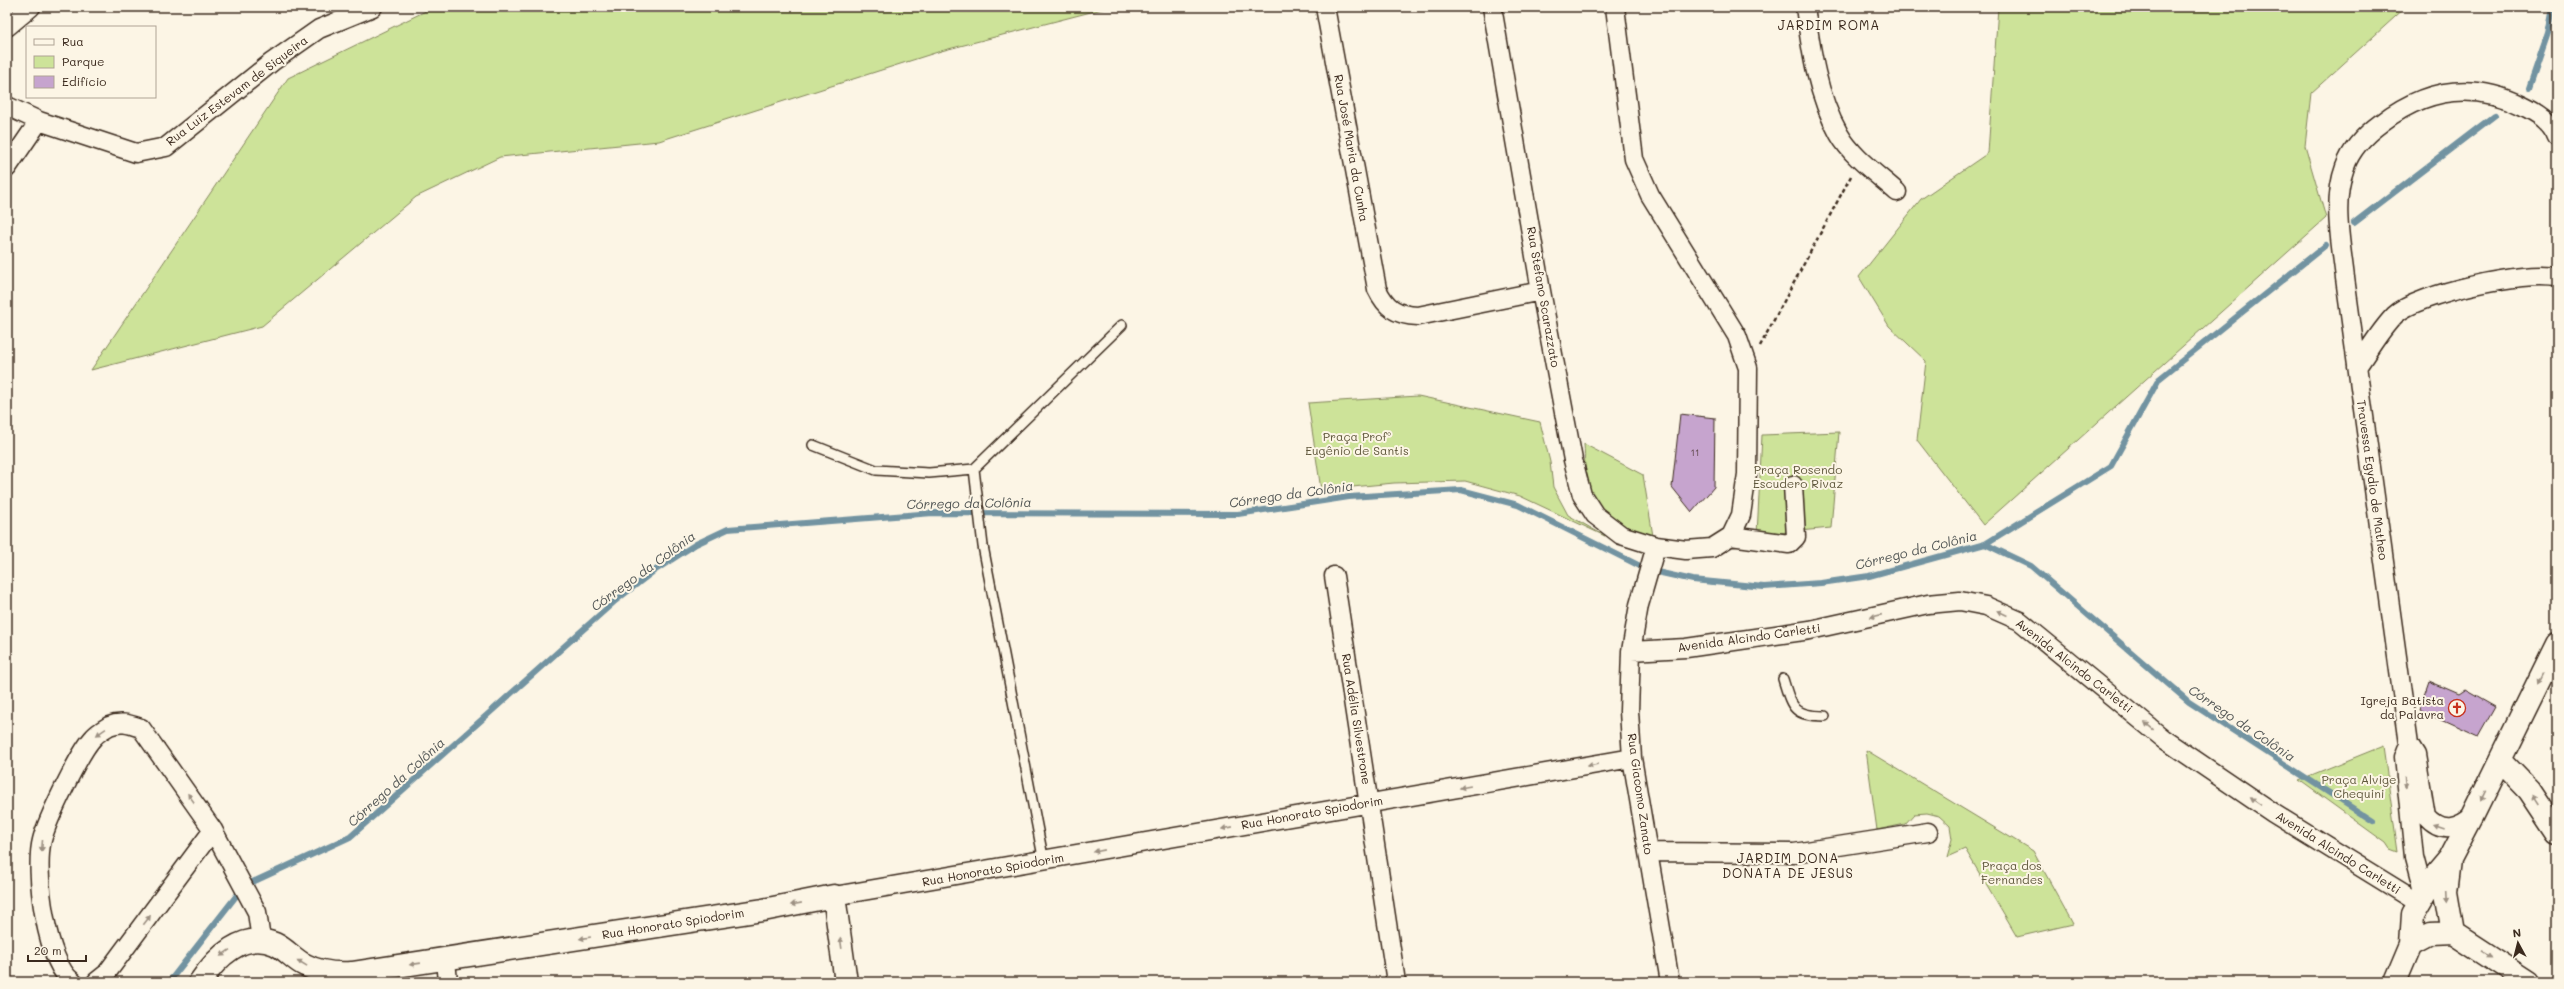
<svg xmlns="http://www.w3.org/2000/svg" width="2564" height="989" font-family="Mali,sans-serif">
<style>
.green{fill:#cde399;stroke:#84865c}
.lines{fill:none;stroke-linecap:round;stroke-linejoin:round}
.stream{stroke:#7293a1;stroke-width:6}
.building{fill:#c6a4ce;stroke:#3b2a1e}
.lane-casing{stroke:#3b2a1e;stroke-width:12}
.street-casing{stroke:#3b2a1e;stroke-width:21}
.secondary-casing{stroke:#3b2a1e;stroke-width:25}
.path{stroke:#3b2a1e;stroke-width:2.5;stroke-dasharray:4 3;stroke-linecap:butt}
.lane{stroke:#fcf5e5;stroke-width:9}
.street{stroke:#fcf5e5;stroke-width:18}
.secondary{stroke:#fcf5e5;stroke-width:22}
.oneway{fill:#9c9082}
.labels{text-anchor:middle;stroke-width:4;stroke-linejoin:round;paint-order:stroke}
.number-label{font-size:10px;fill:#5e484a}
.street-label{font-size:12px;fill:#3b2a1e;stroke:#fcf5e5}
.park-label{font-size:12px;fill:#60583d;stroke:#fcf5e5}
.poi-label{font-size:12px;fill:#3b2a1e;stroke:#fcf5e5;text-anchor:end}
.neighbourhood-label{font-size:13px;letter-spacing:1px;fill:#3b2a1e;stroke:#fcf5e5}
.water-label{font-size:13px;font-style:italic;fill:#525655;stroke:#fcf5e5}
</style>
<rect width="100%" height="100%" fill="#fcf5e5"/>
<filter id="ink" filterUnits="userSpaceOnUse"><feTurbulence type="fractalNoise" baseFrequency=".025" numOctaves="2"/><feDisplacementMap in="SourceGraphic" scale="8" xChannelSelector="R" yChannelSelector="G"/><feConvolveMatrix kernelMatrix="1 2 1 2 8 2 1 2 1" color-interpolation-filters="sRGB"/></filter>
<g filter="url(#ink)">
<!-- green -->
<path class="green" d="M434,7H1110L941,51L659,141L500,157L416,197L262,326L91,370L288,78Z
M1998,7H2406L2311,93L2305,146L2326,218L1983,525L1917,440L1926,361L1889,326L1859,277L1921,199L1988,153Z
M1418,396L1540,422L1550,462L1553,487L1568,515L1605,536L1520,496L1465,481L1394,483L1321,490L1308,403Z
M1839,432L1831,528L1757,535L1762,435Z
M1584,444L1643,475L1653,536C1628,531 1602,517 1591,493C1584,480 1585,458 1584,444Z
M2383,746L2398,852L2390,849L2386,843L2299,780Z
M1866,750L2033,851L2073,924L2017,937L1965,849L1947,857L1952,839L1950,826L1939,816L1927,813L1914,814L1905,824L1877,830Z"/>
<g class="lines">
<!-- stream -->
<path class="stream" d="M2529,88L2548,33L2553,7
M2354,223L2495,115
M1985,544L2111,466L2159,379L2326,245
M169,982L244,886L350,837L614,602L654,571L696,544L728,529L933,513L1238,514L1349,497L1461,490L1518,505L1648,570L1693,580L1764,587L1821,583L1869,576L1985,544L2031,566L2189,702L2374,822"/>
</g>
<!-- building -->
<path class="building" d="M1680,414L1715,418L1714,487L1692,512L1672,487Z
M2429,681L2459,694L2465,690L2495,707L2478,737L2419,710Z"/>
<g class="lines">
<!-- lane casing -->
<g class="lane-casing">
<path id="lane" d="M813,445L876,470L929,473L974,469
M1783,679C1792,708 1793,716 1825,716
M1044,862L983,546L974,469L1122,325"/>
</g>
<!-- street casing -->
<g class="street-casing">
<path id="street" d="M1325,7L1377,289C1386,308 1396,315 1418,316L1541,291
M1492,7L1541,291L1573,460L1582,495L1595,515L1621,535L1656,546L1686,550L1712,548L1731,536L1741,515L1747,474L1748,368L1737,336L1650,195L1634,159L1615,7
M1805,7C1811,50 1817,95 1839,134C1852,157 1877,174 1897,192
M7,27L31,7
M7,106L39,121L136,153L166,147L272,62L319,29L373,7
M7,168L39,121
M2357,367C2369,350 2380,330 2395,315C2416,294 2529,269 2557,278
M1731,536L1789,544L1796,537L1793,485
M1656,546L1639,605L1631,651L1629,711L1632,758L1670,982
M1334,576L1396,982
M1631,651L1686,648L1810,630L1928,604L1960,601L1986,606L2020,621L2164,739L2273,813L2419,903
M2407,749L2404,757L2414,857L2424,895
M2473,815C2457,829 2441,833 2426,816L2416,755L2409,744L2345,278C2341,243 2332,202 2345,167C2351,149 2366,134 2381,123C2425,89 2472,81 2523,106C2537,113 2551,121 2557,137
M1648,852L1794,853L1928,832
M834,896L1632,758
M446,960L448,982
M73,982C46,964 34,870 42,840C47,820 80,751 94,737C97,733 104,729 109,726C121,721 129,724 141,728L213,830L257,912L261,940
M96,982L106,974L213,830"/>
</g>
<!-- secondary casing -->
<g class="secondary-casing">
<path id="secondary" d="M2501,761L2529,790L2557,832
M2450,859L2446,892L2453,933
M2453,933L2528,982
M2411,944L2430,934L2453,933
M200,982C216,958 243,930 275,944C286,949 294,960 305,965C320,973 336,974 352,973L763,910L834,896L846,982
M2395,982L2411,944L2413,914L2434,878L2450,859L2473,815L2557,644"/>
</g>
<!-- path -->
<path class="path" d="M1760,346L1851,176"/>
<!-- lane -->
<use href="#lane" class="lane"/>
<!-- street -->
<use href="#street" class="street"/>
<!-- secondary -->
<use href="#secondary" class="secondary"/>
</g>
<!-- one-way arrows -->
<defs><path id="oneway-solid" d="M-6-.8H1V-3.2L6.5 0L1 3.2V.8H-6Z"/></defs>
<g class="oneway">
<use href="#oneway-solid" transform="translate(2002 613) rotate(-155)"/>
<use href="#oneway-solid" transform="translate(1876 616) rotate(167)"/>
<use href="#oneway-solid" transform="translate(2540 679) rotate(116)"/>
<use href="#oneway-solid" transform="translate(2149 726) rotate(-141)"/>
<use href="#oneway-solid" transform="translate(101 732) rotate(145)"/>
<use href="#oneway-solid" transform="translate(1593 765) rotate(170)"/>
<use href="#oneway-solid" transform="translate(2406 782) rotate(84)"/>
<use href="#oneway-solid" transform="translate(1465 787) rotate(170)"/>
<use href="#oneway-solid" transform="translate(2483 796) rotate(116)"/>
<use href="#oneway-solid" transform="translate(191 798) rotate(-125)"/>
<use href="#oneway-solid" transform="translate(2536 800) rotate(-123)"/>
<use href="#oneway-solid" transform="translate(2255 801) rotate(-146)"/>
<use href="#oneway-solid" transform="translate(2439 826) rotate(-161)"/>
<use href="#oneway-solid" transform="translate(1227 828) rotate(169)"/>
<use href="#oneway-solid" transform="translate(42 846) rotate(95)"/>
<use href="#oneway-solid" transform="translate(1099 851) rotate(169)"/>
<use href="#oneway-solid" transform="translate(2447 896) rotate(87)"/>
<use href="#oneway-solid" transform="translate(796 904) rotate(169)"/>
<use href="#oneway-solid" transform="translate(147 920) rotate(-53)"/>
<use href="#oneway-solid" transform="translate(585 938) rotate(171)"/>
<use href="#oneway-solid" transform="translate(841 943) rotate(-98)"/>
<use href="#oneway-solid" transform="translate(225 953) rotate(146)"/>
<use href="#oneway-solid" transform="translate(2486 954) rotate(33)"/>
<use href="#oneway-solid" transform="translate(302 963) rotate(-149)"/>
<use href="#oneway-solid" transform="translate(415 964) rotate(172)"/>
</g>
</g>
<!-- icons -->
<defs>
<g id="church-ring" transform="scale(0.9)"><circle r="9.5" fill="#fcf5e5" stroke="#c8321e" stroke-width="1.5"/><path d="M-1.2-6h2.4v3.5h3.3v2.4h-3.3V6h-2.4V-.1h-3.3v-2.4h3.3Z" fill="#c8321e"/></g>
</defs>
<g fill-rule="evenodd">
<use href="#church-ring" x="2457" y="708"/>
</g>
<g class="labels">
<!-- number labels -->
<g class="number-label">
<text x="1695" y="456">11</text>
</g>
<!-- street labels -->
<g class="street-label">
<text transform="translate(237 91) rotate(-37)" y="4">Rua Luiz Estevam de Siqueira</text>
<text transform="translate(1351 148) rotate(80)" y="4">Rua José Maria da Cunha</text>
<text transform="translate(1543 297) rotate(80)" y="4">Rua Stefano Scarazzato</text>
<text transform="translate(2372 480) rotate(82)" y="4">Travessa Egydio de Matheo</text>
<text transform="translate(1749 638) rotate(-8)" y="4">Avenida Alcindo Carletti</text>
<text transform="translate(2074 666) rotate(38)" y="4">Avenida Alcindo Carletti</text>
<text transform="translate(1356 719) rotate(81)" y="4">Rua Adélia Silvestrone</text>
<text transform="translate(1640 794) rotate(82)" y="4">Rua Giacomo Zanato</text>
<text transform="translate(1312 813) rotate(-10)" y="4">Rua Honorato Spiodorim</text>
<text transform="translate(2338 853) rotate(32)" y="4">Avenida Alcindo Carletti</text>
<text transform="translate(993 870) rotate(-10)" y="4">Rua Honorato Spiodorim</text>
<text transform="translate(673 924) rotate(-9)" y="4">Rua Honorato Spiodorim</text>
</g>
<!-- park labels -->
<g class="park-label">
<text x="1357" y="441">Praça Profº<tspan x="1357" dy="14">Eugênio de Santis</tspan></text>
<text x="1798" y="474">Praça Rosendo<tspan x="1798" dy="14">Escudero Rivaz</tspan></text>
<text x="2359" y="784">Praça Alvige<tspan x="2359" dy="14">Chequini</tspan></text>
<text x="2012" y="870">Praça dos<tspan x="2012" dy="14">Fernandes</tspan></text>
</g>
<!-- poi labels -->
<g class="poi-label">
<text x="2444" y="705">Igreja Batista<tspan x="2444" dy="14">da Palavra</tspan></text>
</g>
<!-- neighbourhood labels -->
<g class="neighbourhood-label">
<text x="1829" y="30">JARDIM ROMA</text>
<text x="1788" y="863">JARDIM DONA<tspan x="1788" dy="15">DONATA DE JESUS</tspan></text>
</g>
<!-- water labels -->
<g class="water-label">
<text transform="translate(1291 494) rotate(-8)" y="5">Córrego da Colônia</text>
<text transform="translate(969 503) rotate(-1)" y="5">Córrego da Colônia</text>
<text transform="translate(1916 550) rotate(-14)" y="5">Córrego da Colônia</text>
<text transform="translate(643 571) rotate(-36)" y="5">Córrego da Colônia</text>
<text transform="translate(2242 723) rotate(34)" y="5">Córrego da Colônia</text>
<text transform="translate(396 782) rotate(-42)" y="5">Córrego da Colônia</text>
</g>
</g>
<!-- margin -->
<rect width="2564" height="989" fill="none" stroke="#fcf5e5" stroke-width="24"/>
<rect x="12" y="12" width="2540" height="965" fill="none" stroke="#3b2a1e" stroke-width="1.5" filter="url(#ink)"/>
<!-- legend -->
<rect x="26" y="26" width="130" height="72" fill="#fcf5e5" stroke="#afa495"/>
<rect x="34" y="39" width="20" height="6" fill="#fcf5e5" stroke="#afa495"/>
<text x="62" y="46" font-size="12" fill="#3b2a1e">Rua</text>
<rect x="34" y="56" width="20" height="12" fill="#cde399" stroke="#afa495"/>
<text x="62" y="66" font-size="12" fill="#3b2a1e">Parque</text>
<rect x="34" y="76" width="20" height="12" fill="#c6a4ce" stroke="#afa495"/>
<text x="62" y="86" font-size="12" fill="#3b2a1e">Edifício</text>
<!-- north arrow -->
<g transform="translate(2518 943) rotate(353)" stroke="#fcf5e5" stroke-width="3" paint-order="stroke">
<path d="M0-3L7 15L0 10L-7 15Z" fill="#3b2a1e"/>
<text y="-6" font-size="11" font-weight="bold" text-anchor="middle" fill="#3b2a1e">N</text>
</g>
<!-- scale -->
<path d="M28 955v6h58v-6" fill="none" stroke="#3b2a1e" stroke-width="2"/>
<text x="34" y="955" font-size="12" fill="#3b2a1e" stroke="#fcf5e5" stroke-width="3" paint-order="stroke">20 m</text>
</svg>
